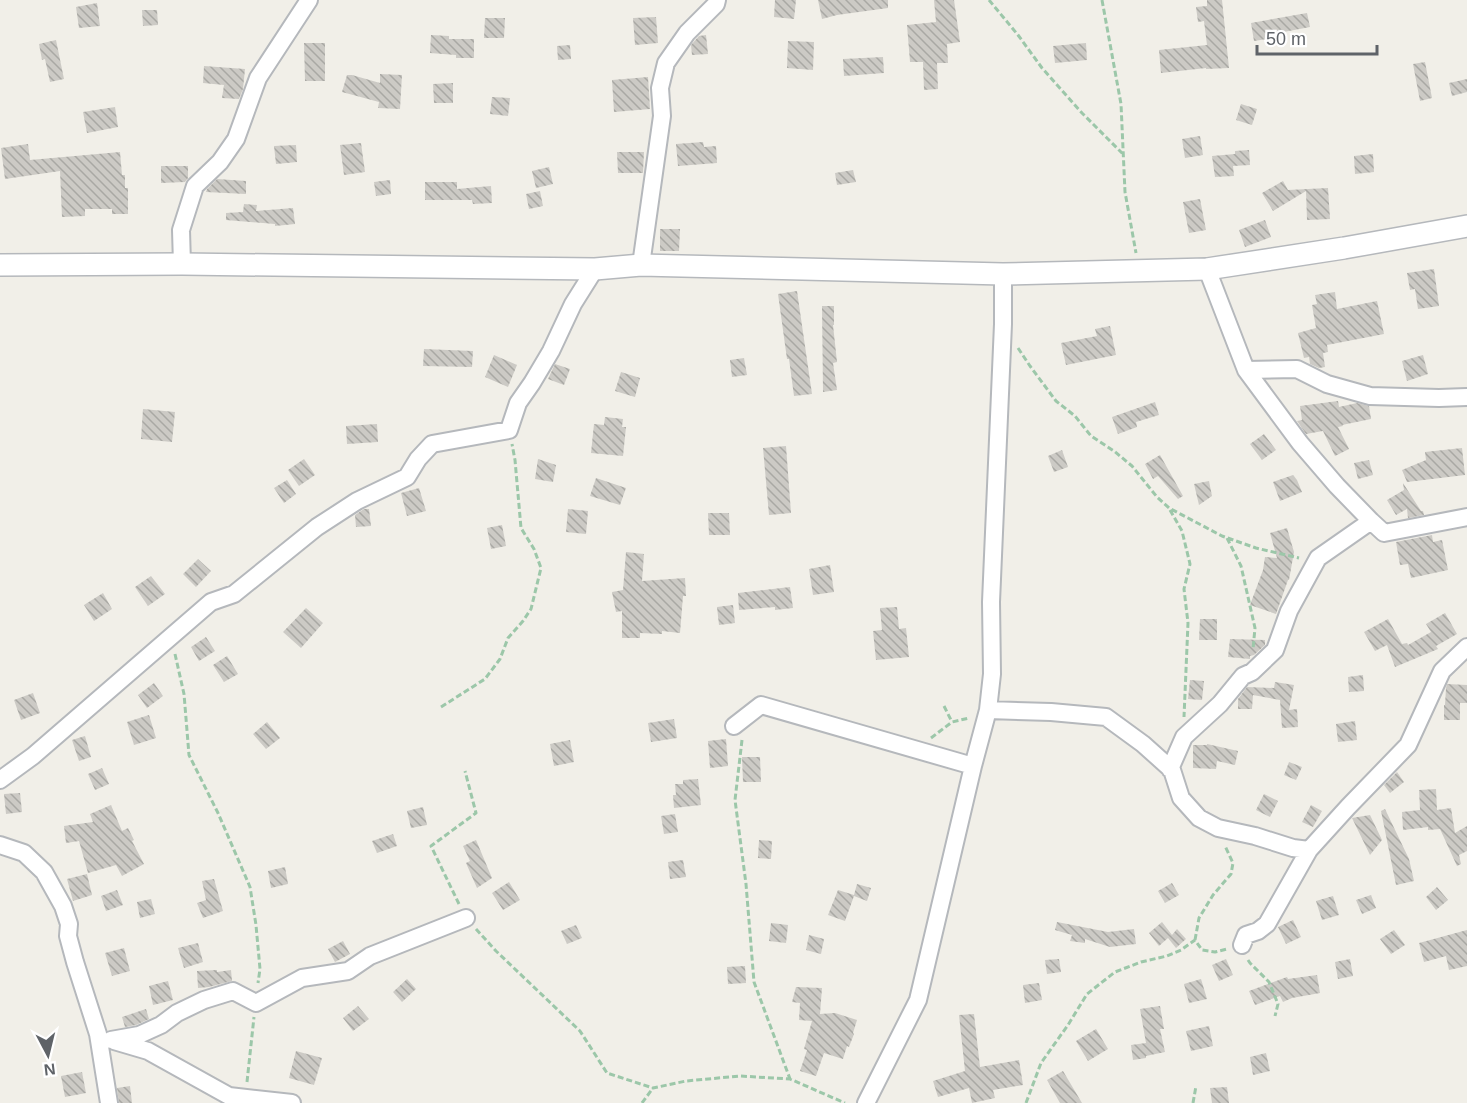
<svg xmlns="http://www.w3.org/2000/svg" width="1467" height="1103" font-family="Arial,sans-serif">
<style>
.building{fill:url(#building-back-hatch)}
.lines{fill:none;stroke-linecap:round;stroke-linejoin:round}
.minor-casing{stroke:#b5b8bc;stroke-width:20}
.tertiary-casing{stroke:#b5b8bc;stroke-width:24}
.path{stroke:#9cc7a9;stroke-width:3;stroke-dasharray:6 3;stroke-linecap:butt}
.minor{stroke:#fff;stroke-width:16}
.tertiary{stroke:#fff;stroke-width:21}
</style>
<defs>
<pattern id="building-back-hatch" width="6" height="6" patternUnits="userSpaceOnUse" patternTransform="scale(1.5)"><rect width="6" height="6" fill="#cccac5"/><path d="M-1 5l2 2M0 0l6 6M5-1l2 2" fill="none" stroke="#a9a8a4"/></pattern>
</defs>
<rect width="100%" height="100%" fill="#f1efe8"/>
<!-- building -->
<path class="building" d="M775,0H796L794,19L774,17Z
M818,0H888V8L837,15L822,19Z
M934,0H954L960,42L947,44L948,63H937L938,89L924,90L923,62H910L907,25L936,22Z
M1207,0H1222L1229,68L1206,69V68L1161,73L1159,50L1207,45L1204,21L1198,22L1196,7L1207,6Z
M97,3L100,26L79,28L76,7Z
M142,10H157L158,25L143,26Z
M1307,13L1310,27L1273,34V38L1254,41L1251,23Z
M656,17L658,43L635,45L633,18Z
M485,18H505L504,38H484Z
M431,35L449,36V39H474V58H456V55L430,53Z
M706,35L708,54L692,55L691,45L699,36Z
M56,40L64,79L50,82L45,59L42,60L39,44Z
M788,41L814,42L813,70L787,68Z
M304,43H325V81H305Z
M1086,43L1087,60L1055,63L1053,46Z
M570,45L571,59L558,60L557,46Z
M883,57L884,73L844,76L843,59Z
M1425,62L1432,98L1420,101L1413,64Z
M204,66L245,69L243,89L239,99L222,98L224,85L203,83Z
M380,74L402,75L400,109L378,108L379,102L342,92L347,75H352L380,83Z
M648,77L650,109L614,112L612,80Z
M1467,79V92L1452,96L1449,83Z
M453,83V103H434L433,84Z
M492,97L510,98L508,116L490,114Z
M1241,104L1257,109L1252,125L1236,120Z
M115,107L118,127L87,133L83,112Z
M1200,136L1203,155L1185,158L1182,139Z
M703,142L704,147L716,146L717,163L678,166L676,144Z
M361,143L365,172L344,175L340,145Z
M28,144L30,160L120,152L122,175H125V188H128V214H112V209H85V216L62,217L60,171L5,179L1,148Z
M296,145L297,162L276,164L274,146Z
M1249,150L1250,165L1233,166L1234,176L1215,177L1212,156L1235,154V151Z
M617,152H644L643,173H618Z
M1373,154L1374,172L1355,174L1354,156Z
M161,166H188V178L185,182L161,183Z
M549,167L553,184L536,188L532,171Z
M853,170L856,182L837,185L835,173Z
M217,179L246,181V194L206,192L207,189Z
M390,180L391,194L376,196L374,182Z
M1283,181L1288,190L1328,188L1330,219L1307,220L1306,191L1273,211L1262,193Z
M425,182H457V189L491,186L492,203L473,204L472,200H425Z
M540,191L543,206L529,209L526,194Z
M1200,199L1206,230L1189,233L1183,202Z
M244,204L257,205L256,211L293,208L295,224L275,226V224L226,220V213L243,212Z
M1265,220L1271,237L1245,247L1239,230Z
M660,229H680L679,251H660Z
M1434,269L1439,306L1418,309L1415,289L1410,290L1407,273Z
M797,291L812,394L794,396L789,359H787L778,294Z
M1335,292L1337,309L1377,301L1384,334L1327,345L1328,352L1323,353L1325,367L1319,368L1310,364L1309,357L1304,358L1298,333L1316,328L1312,305L1317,304L1315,295Z
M822,306H834V325H833L837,362L833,363L837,390L823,392Z
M1110,326L1116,355L1066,365L1061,343L1097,336L1095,329Z
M424,349L473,351L472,367L423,366Z
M494,355L517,365L508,387L485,377Z
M1423,355L1428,374L1407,381L1402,361Z
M744,358L747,375L732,377L730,360Z
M555,364L570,369L564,385L548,379Z
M621,372L640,378L635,397L615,391Z
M1338,401L1339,407L1357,403L1369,406L1371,419L1342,425L1343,426L1338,427L1349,449L1335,456L1323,431L1306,434L1297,421L1302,420L1300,406Z
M1155,402L1159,415L1136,422L1137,427L1118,434L1112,417Z
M143,409L175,412L172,442L141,439Z
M605,417L623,419L622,427H626L623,456L591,453L594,424L604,425Z
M377,424L378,442L347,444L346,426Z
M1264,434L1276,450L1262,460L1250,444Z
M786,446L791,513L769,515L763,448Z
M1462,448L1465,475L1407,482L1402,470L1426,460L1425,452Z
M1062,450L1068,467L1054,472L1048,456Z
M1160,455L1183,496L1178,499L1158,476L1153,479L1145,464Z
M304,459L315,475L299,486L288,470Z
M538,459L556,465L553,482L535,479Z
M1369,460L1373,475L1358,479L1354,463Z
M1293,475L1297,480L1302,492L1280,501L1273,482Z
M596,478L626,488L620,505L590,496Z
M287,480L296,494L284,503L274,488Z
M1209,481L1212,496L1199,505L1194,484Z
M1403,483L1421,511H1423L1424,515L1408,518L1407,509L1396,515L1387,500L1404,490Z
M419,488L426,511L407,516L401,493Z
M364,509H369L371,526L356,527L355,515Z
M568,509L588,511L586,534L566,532Z
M708,513H729L730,535H709Z
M502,525L506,546L491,549L487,528Z
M1287,528L1294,552L1289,580H1288L1276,614L1250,605L1263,570L1265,557L1277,558L1270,533Z
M1432,535L1433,542L1442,540L1448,570L1411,578L1408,564L1400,565L1396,542Z
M626,552L644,554L642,581L685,578L686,596H683L680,633L662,631V634L640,633V638H622V611L616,612L612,592L623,590Z
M198,559L211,571L196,587L183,574Z
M830,565L834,592L813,595L809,569Z
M151,576L165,594L148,606L135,587Z
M790,587L793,608L775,610V607L739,610L738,593Z
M103,593L112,609L94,621L84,605Z
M733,605L735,623L719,625L717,607Z
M897,607L899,629L906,628L909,657L876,660L873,631L882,630L880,608Z
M306,608L323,623L301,648L283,632Z
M1445,613L1457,634L1436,646L1438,649L1395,667L1387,645L1375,651L1364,632L1388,619L1402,644L1407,643L1408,645L1431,632L1426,624Z
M1200,619H1217V640H1199Z
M206,637L215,651L199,661L191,647Z
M1230,639L1265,640V645L1254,655L1250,656V659L1228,657Z
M227,656L238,674L224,682L213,665Z
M1363,675L1364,691L1349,692L1348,677Z
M1190,680L1204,681L1202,700L1188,699Z
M1275,682L1294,685L1289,710L1297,709L1298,727L1282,728L1280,700L1253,695L1252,709H1238V699L1247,687L1274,688Z
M154,683L163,696L147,708L138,695Z
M1447,684L1467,685V703H1460V720H1444V705H1445L1446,688Z
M33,693L40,713L21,720L14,700Z
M149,715L156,738L134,745L127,722Z
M674,719L677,738L651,742L648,723Z
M1355,721L1357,740L1338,742L1336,724Z
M267,722L280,738L266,749L253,734Z
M85,736L91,757L79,761L72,740Z
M726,739L728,766L710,768L708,741Z
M570,740L574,762L554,766L550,744Z
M1207,744L1238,751L1235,765L1217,761L1216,769L1193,768V745H1207Z
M742,757H760L761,782H743Z
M1289,762L1302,767L1296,780L1284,775Z
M102,768L109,784L95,790L88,774Z
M1397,772L1404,782L1390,793L1384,785Z
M698,779L701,805L674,808L673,795H676L675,784H683V780Z
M1436,789L1437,810L1451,808L1455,833L1467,826V851L1459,855L1461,864L1457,866L1440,829L1428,830V827L1403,830L1402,812L1420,810L1419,790Z
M20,793L22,812L6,814L4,794Z
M1264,794L1278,801L1270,817L1256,810Z
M111,805L122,831L128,828L134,840L132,841L144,864L122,876L116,865L88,873L79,841L66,843L64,826L93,822L90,814Z
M1311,805L1322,811L1313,827L1302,822Z
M423,807L427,825L411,828L407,811Z
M1385,809L1409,859L1414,881L1396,885L1381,811Z
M675,814L678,832L664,834L661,816Z
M1370,815L1382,840L1370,855L1352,818Z
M393,834L397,846L377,853L372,841Z
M476,840L492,878L477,888L466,863L470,861L463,846Z
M759,840L772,841L771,859L758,858Z
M683,860L686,877L670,879L668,862Z
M285,867L288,884L271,888L268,871Z
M87,874L92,895L73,901L67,879Z
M214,879L223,911L203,918L197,903L206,900L202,881Z
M509,882L520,900L503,910L492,893Z
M1172,883L1179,895L1165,903L1158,891Z
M857,884L871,888L867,901L854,896L845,921L828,915L838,890L854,895Z
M1437,887L1448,900L1436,910L1426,897Z
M117,890L123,905L106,911L101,896Z
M1371,895L1376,908L1362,914L1356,900Z
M1333,896L1339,915L1322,920L1316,901Z
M151,899L155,914L140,918L137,902Z
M1293,920L1301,937L1286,944L1278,927Z
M1057,922L1108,932L1134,929L1136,944L1110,947L1085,939V943L1070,941L1072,935L1055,930Z
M1162,922L1172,935L1177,929L1186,939L1176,948L1168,938L1159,946L1149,933Z
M771,923L788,925L786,943L769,941Z
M576,925L582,938L567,944L561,931Z
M1394,930L1405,945L1391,954L1380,939Z
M1467,930V966L1449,970L1446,956L1424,962L1419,943Z
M809,935L824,939L821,954L806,950Z
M343,941L350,954L335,962L328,949Z
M198,943L203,962L184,968L178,948Z
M124,948L130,971L112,976L105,953Z
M1059,959L1061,972L1047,974L1045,960Z
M1226,959L1233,975L1219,981L1212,965Z
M1350,959L1353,976L1338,979L1335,962Z
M745,966L746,983L728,984L727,967Z
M217,970V972L231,970L232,981L209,987L198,988L197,971Z
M1317,975L1320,993L1292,998L1283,1002L1280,996L1255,1005L1249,991L1287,977L1288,979Z
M407,979L416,989L402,1002L393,992Z
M1201,979L1207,999L1189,1003L1184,984Z
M168,981L173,1000L153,1005L149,986Z
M1039,983L1042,1000L1025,1003L1023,985Z
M796,987L822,988L820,1014L835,1013L857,1020L853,1033L854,1034L849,1047L847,1046L843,1059L824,1053L816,1076L800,1071L807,1050L804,1049L812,1021L799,1020L800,1003L792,1002Z
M358,1006L369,1019L353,1031L343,1018Z
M1160,1006L1164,1029H1160L1165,1052L1146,1056V1058L1133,1060L1131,1045L1146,1043L1140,1009Z
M146,1009L149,1019L136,1025L125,1027L122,1017Z
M974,1014L980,1067L1019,1060L1023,1085L993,1090L995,1098L972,1103L969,1088L938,1097L933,1081L965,1071L959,1015Z
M1209,1026L1213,1046L1191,1051L1186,1031Z
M1096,1029L1108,1049L1088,1061L1076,1041Z
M296,1051L322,1058L314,1085L289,1078Z
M1266,1053L1270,1071L1253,1075L1250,1057Z
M1063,1071L1082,1103H1060L1047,1080Z
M82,1072L86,1093L65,1097L61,1076Z
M130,1086L132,1103H119L117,1088Z
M1227,1087L1229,1103H1212L1210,1088Z"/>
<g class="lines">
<!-- minor casing -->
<g class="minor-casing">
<path id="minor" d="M182,264L181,230L195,186L220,162L236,139L258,78L309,0
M641,265L662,116L660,88L666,63L687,33L716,4L717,0
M1207,269L1246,370L1300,443L1337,486L1371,521
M1246,370L1297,369L1327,384L1370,396L1439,398L1467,397
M988,710L1051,712L1106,717L1143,744L1172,770L1181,798L1199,818L1218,828L1255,836L1293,848L1309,850
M734,726L761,705L973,766
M1170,769L1184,737L1220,704L1243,676L1252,672L1275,650L1289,611L1318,558L1371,521L1384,533L1467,517
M0,780L33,756L211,602L234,594L317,527L357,501L407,477L418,459L432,444L509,430L518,403L532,383L551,351L573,304L595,269
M0,845L24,853L44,872L63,906L69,924L68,936L75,962L98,1034L109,1103
M1242,945L1246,935L1258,931L1267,924L1309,850L1348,807L1408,745L1442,671L1467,647
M111,1040L139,1035L161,1025L177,1013L204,1000L233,991L256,1003L302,978L348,971L370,956L466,918
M114,1041L148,1051L229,1096L292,1103
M866,1103L918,1000L973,766L988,710L992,674L991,602L1003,324V274"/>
</g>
<!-- tertiary casing -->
<g class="tertiary-casing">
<path id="tertiary" d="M0,265L182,264L595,269L641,265L1003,274L1207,269L1344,248L1467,226"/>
</g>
<!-- path -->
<path class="path" d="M989,0L1018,35L1042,68L1082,113L1122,153
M1102,0L1121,104L1125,192L1136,253
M1018,348L1030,366L1056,401L1075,416L1091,436L1114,451L1132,466L1157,497L1169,508L1222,536L1256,548L1299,558
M1170,510L1182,531L1190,564L1184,589L1188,623L1184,717
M1227,538L1241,566L1255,628L1253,649
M175,654L184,694L189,755L218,813L250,887L256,925L260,969L258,983
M944,706L952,722
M441,707L485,679L500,659L508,638L523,621L531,609L541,568L534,549L521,528L515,460L512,444
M931,738L952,722L969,718
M742,740L735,800L746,884L754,982L790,1079
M459,904L431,846L476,813L465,771
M476,929L496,951L580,1031L607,1073L653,1088L686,1081L740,1076L790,1079L845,1103
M1195,940L1199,918L1213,895L1231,874L1233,863L1225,846
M1248,960L1250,963L1269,982L1278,1004L1275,1016
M247,1082L254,1017
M642,1103L653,1088
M1026,1103L1041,1063L1068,1025L1087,994L1115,972L1141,962L1167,956L1181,950L1195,940L1202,950L1215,952L1227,949
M1193,1103L1196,1086"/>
<!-- minor -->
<use href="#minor" class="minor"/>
<!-- tertiary -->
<use href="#tertiary" class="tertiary"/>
</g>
<!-- north arrow -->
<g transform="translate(48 1055) rotate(173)" stroke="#ffffff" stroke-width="4.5" paint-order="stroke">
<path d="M0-4.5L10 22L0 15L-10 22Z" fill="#5f6368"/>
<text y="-9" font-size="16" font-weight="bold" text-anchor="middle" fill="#5f6368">N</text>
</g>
<!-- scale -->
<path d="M1257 45v9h120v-9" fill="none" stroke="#5f6368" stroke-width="3"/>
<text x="1266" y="45" font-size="18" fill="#5f6368" stroke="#ffffff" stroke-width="4.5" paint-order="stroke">50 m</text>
</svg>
